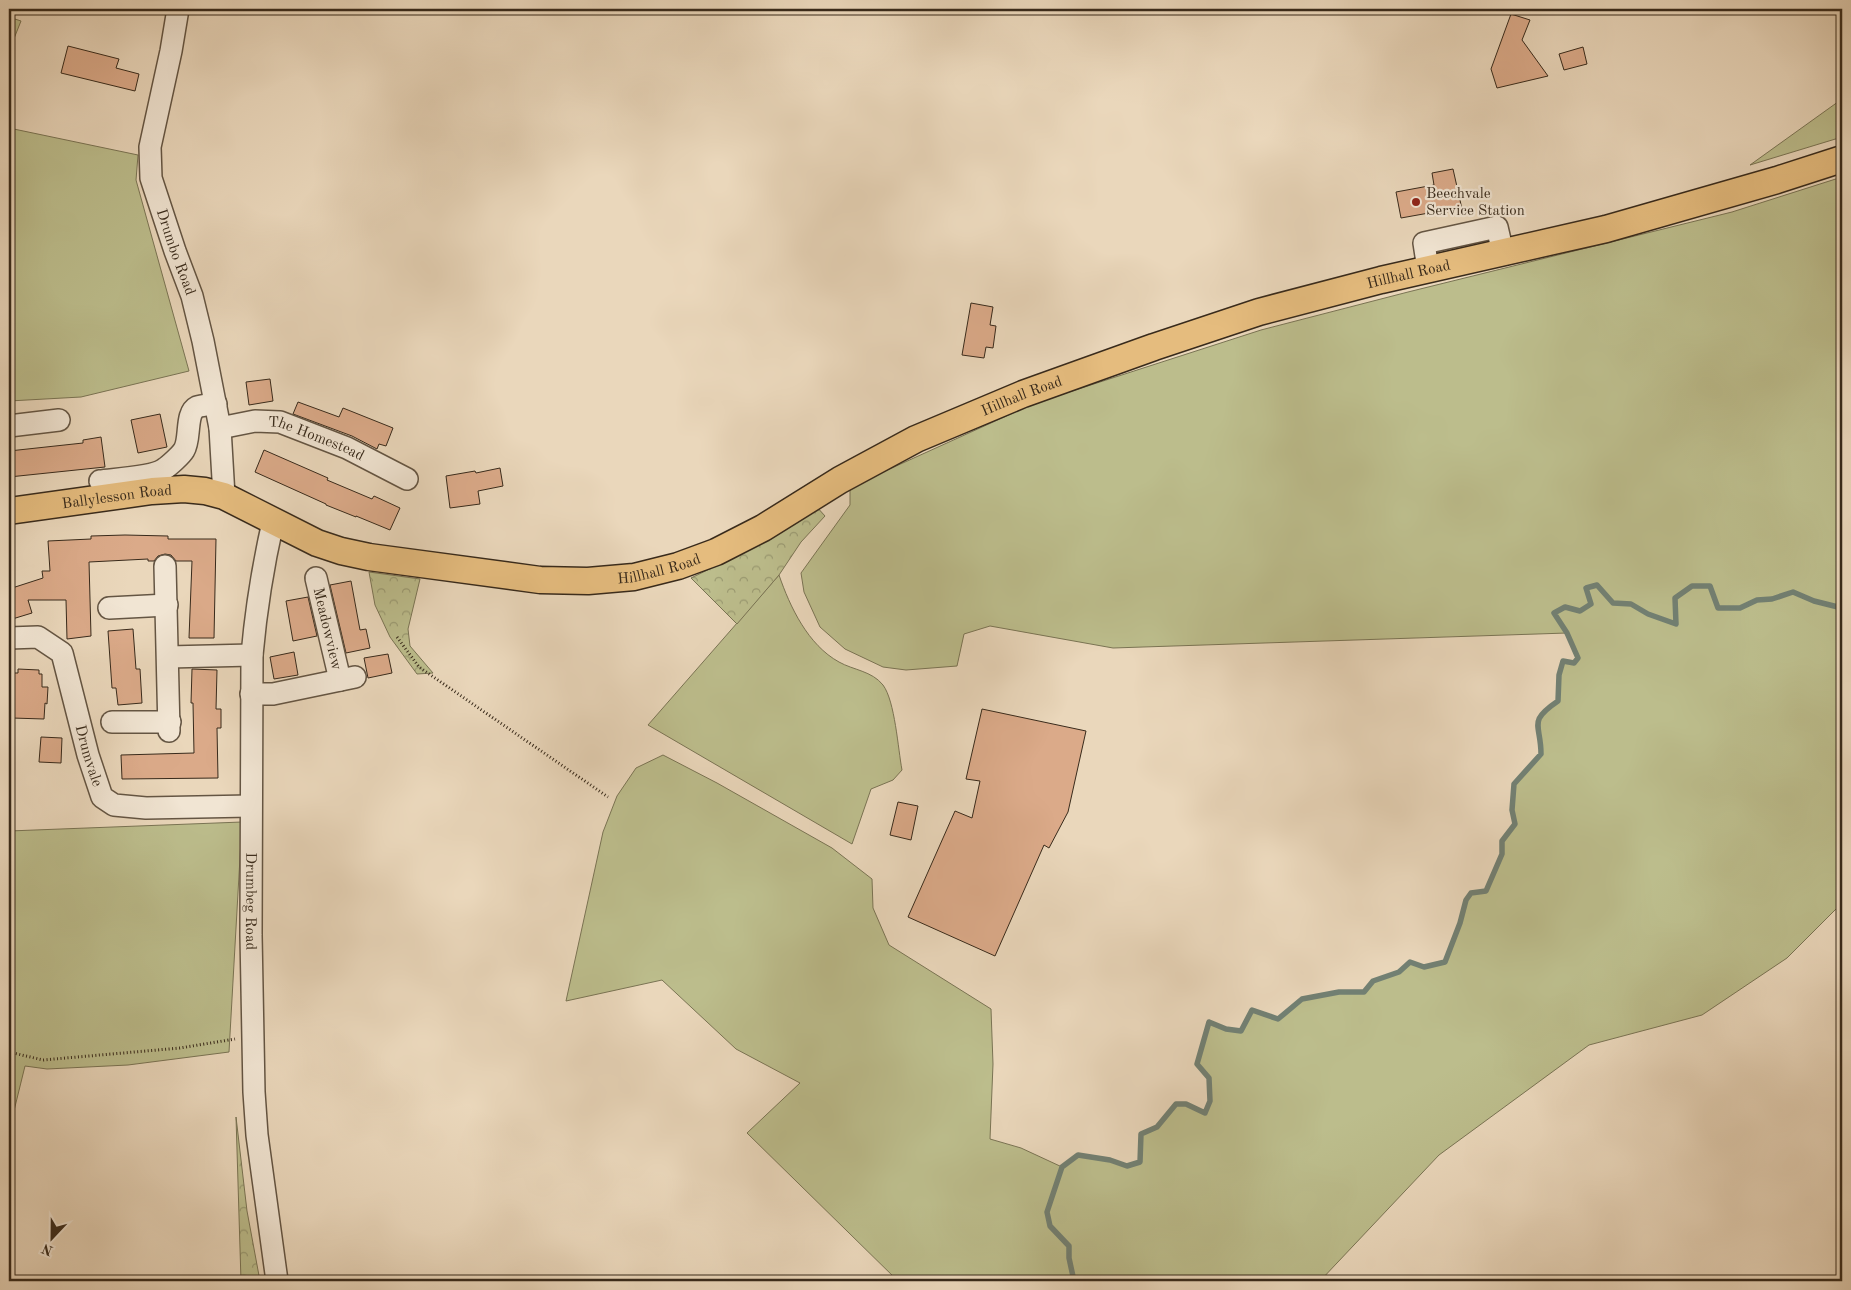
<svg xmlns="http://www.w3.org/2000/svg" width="1851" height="1290" font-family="'Old Standard TT',serif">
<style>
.grass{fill:#bcbd8c;stroke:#7a7454}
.forest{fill:url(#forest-crowns);stroke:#7a7454}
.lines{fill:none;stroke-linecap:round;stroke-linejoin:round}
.stream{stroke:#728073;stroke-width:5.5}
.building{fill:#dbaa89;stroke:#382a1b}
.minor-casing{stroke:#645543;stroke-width:24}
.major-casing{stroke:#382a1b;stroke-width:29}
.path{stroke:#382a1b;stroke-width:3;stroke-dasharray:1 2.5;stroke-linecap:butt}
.minor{stroke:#f1e5d3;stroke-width:21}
.major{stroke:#e5bc7e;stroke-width:26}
.poi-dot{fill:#8f2418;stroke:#f1e5d3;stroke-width:2}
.labels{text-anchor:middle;stroke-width:4.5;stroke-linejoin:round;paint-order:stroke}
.poi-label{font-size:15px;fill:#382a1b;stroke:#f1e5d3;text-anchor:start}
.street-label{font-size:15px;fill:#382a1b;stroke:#f1e5d3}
</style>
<defs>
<pattern id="forest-crowns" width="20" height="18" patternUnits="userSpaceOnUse" patternTransform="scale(1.25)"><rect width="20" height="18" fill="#bcbd8c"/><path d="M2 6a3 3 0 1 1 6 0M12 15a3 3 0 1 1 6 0" fill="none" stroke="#9a9a72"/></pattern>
</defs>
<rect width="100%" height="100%" fill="#ead7bb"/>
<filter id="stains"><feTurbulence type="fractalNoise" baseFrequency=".004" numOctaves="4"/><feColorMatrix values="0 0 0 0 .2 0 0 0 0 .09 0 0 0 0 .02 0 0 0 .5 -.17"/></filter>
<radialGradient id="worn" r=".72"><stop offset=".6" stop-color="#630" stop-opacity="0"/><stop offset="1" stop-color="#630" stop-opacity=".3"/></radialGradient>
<!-- grass -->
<path class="grass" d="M9,17L21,21L9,51Z
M1842,99V137L1750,165Z
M9,128L138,155L136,180L189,371L81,397L9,401Z
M1842,177V903L1787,958L1702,1015L1589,1045L1439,1155L1320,1281H898L747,1133L800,1083L736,1049L662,980L566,1001L603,832L617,796L636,768L663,755L717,783L832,848L872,879L873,908L889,945L991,1009L993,1064L990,1139L1021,1148L1062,1167L1078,1155L1110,1160L1127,1166L1140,1162L1141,1134L1157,1127L1176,1104H1186L1205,1113L1210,1101L1209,1078L1197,1064L1209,1022L1226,1029L1241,1031L1252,1010L1278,1019L1302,999L1339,992H1364L1373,981L1399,972L1410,962L1424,967L1445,962L1460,923L1466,900L1471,893L1486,891L1502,854V841L1515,824L1512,810L1514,784L1541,754C1541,724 1527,722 1558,701L1559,675L1563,661L1574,663L1578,658L1567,633L1113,648L990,626L964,634L957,666L906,670L883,667L845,649L820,627L804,592L801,573L850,505V487L1035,403L1261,330L1408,292L1732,212Z
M779,575C790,607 808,645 839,662C853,670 872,671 883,685C895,701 898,749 902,770L893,780L871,789L852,844L648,725Z
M242,822L229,1052L128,1065L47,1069L25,1066L9,1131V831Z"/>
<!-- forest -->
<path class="forest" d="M816,506L825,516L801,542L779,575L737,624L691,578L763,543Z
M369,572L420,579L408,629L410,646L433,673L417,674L390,637L375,605Z
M236,1117L247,1211L260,1281H241Z"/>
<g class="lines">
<!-- stream -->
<path class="stream" d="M1074,1281L1069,1258V1246L1050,1226L1047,1212L1062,1167L1078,1155L1110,1160L1127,1166L1140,1162L1141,1134L1157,1127L1176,1104H1186L1205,1113L1210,1101L1209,1078L1197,1064L1209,1022L1226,1029L1241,1031L1252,1010L1278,1019L1302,999L1339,992H1364L1373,981L1399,972L1410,962L1424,967L1445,962L1460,923L1466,900L1471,893L1486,891L1502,854V841L1515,824L1512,810L1514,784L1541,754C1541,724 1527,722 1558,701L1559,675L1563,661L1574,663L1578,658L1567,633L1554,613L1565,607L1580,611L1591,604L1586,588L1597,585L1613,603L1631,604L1648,614L1676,624L1675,598L1692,586H1710L1718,608H1740L1757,600L1772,599L1793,592L1814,601L1842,608"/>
</g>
<!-- building -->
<path class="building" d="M1511,14L1530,20L1522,40L1548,76L1497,88L1491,69Z
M68,46L119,59L116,68L139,74L135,91L61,73Z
M1583,47L1587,64L1564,70L1559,54Z
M1453,169L1462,209L1441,213L1440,211L1401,218L1396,192L1434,185L1432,173Z
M971,303L993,307L990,325L996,326L993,348L986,347L984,358L962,355Z
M270,379L273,401L249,405L246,382Z
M298,402L339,417L343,408L393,428L386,446L379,444L377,449L352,436L293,414Z
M160,414L167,447L138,453L131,420Z
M101,437L105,467L9,477V451L83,443V440Z
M264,450L328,478L327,480L372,499L374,496L400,508L390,530L356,516V517L326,505V504L255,472Z
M500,468L503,486L478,491L480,504L450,508L446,476L475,471L476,473Z
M125,535L168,536V539H216L214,638H189L192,561H176L171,555L165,554L158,556L154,561H148V559L89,562L91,636L67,639L66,600H28L32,613L9,620V589L43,578L42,571H50L48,541L91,539V536Z
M351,581L360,630L366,629L370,648L346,653L330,585Z
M308,597L317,636L293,641L286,601Z
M133,629L136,669H140L142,703L118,705L116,688H112L108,631Z
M294,652L298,675L274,679L270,657Z
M388,654L392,673L368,678L364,658Z
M18,669L39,670V674H42V687H48L47,704L45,703L44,719L12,718L13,704H9V688H13L14,673H18Z
M192,669L217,670L216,709H221V728H217L218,778L122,779L121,755L194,753L193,703H191Z
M982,709L1086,731L1068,812L1049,848L1044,845L995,956L908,917L955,811L972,818L980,781L966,779Z
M41,737L62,738L61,763L39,762Z
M898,802L918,806L911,840L890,835Z"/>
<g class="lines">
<!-- minor casing -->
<g class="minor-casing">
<g id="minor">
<path id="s1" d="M178,9L171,51L150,147L151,178L175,251L192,296L203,341L220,428L224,496"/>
<path d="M1428,269L1424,243L1497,227L1503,253"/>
<path d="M9,426L59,420"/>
<path id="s2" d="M220,428L255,421L280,422L347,448L407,479"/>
<path d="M100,481C114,479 154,477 164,469C169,466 181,455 184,450C191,439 185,413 197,407C202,405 211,405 216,404"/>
<path id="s3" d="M273,522C263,566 256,610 252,655L251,935L254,1092L257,1135L277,1281"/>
<path d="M165,566L169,731"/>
<path id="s4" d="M316,578L340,680"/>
<path d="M109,608L167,605"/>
<path id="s5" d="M9,638L38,637L62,653L88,755L102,797L114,805L146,808L250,806"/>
<path d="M168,657L252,655"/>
<path d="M251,694H273L355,677"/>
<path d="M112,722H170"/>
</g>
</g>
<!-- major casing -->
<g class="major-casing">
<g id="major">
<path id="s6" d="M9,511L152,491L184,489L205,491L224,496L317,543L341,551L369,557L540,580L588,581L634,577L678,566L716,552L763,528L840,480L916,439L1023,394L1154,347L1259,312L1381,280L1606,229L1777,180L1842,159"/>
</g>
</g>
<!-- path -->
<path class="path" d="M397,637L419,667L608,797
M9,1052L43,1060L180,1048L235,1039"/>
<!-- minor -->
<use href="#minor" class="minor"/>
<!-- major -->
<use href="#major" class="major"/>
</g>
<!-- markers -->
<circle class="poi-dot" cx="1416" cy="202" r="5"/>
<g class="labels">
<!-- poi labels -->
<g class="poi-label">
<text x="1426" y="198">Beechvale<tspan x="1426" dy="17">Service Station</tspan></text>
</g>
<!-- street labels -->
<g class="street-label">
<text dy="5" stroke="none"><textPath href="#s1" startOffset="250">Drumbo Road</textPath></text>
<text dy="5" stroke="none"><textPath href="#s6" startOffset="1478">Hillhall Road</textPath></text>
<text dy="5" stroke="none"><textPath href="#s6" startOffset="1072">Hillhall Road</textPath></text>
<text dy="5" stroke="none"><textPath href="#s2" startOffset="100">The Homestead</textPath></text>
<text dy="5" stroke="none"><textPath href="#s6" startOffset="109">Ballylesson Road</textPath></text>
<text dy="5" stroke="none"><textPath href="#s6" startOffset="668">Hillhall Road</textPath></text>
<text dy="5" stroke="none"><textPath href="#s4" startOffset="52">Meadowview</textPath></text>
<text dy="5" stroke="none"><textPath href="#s5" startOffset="164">Drumvale</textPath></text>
<text dy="5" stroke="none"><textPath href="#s3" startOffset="381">Drumbeg Road</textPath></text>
</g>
</g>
<!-- margin -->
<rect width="1851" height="1290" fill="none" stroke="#ead7bb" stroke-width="30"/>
<rect x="10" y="10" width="1831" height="1270" fill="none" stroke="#382a1b" stroke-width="2.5"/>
<rect x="15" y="15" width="1821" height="1260" fill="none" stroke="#382a1b"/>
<!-- north arrow -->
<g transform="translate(52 1238) rotate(202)" stroke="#f1e5d3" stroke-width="4" paint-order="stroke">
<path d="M0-4L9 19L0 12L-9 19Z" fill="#382a1b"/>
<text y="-8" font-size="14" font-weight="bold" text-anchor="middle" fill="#382a1b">N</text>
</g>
<rect width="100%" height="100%" filter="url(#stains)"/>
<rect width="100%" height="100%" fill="url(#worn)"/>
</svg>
